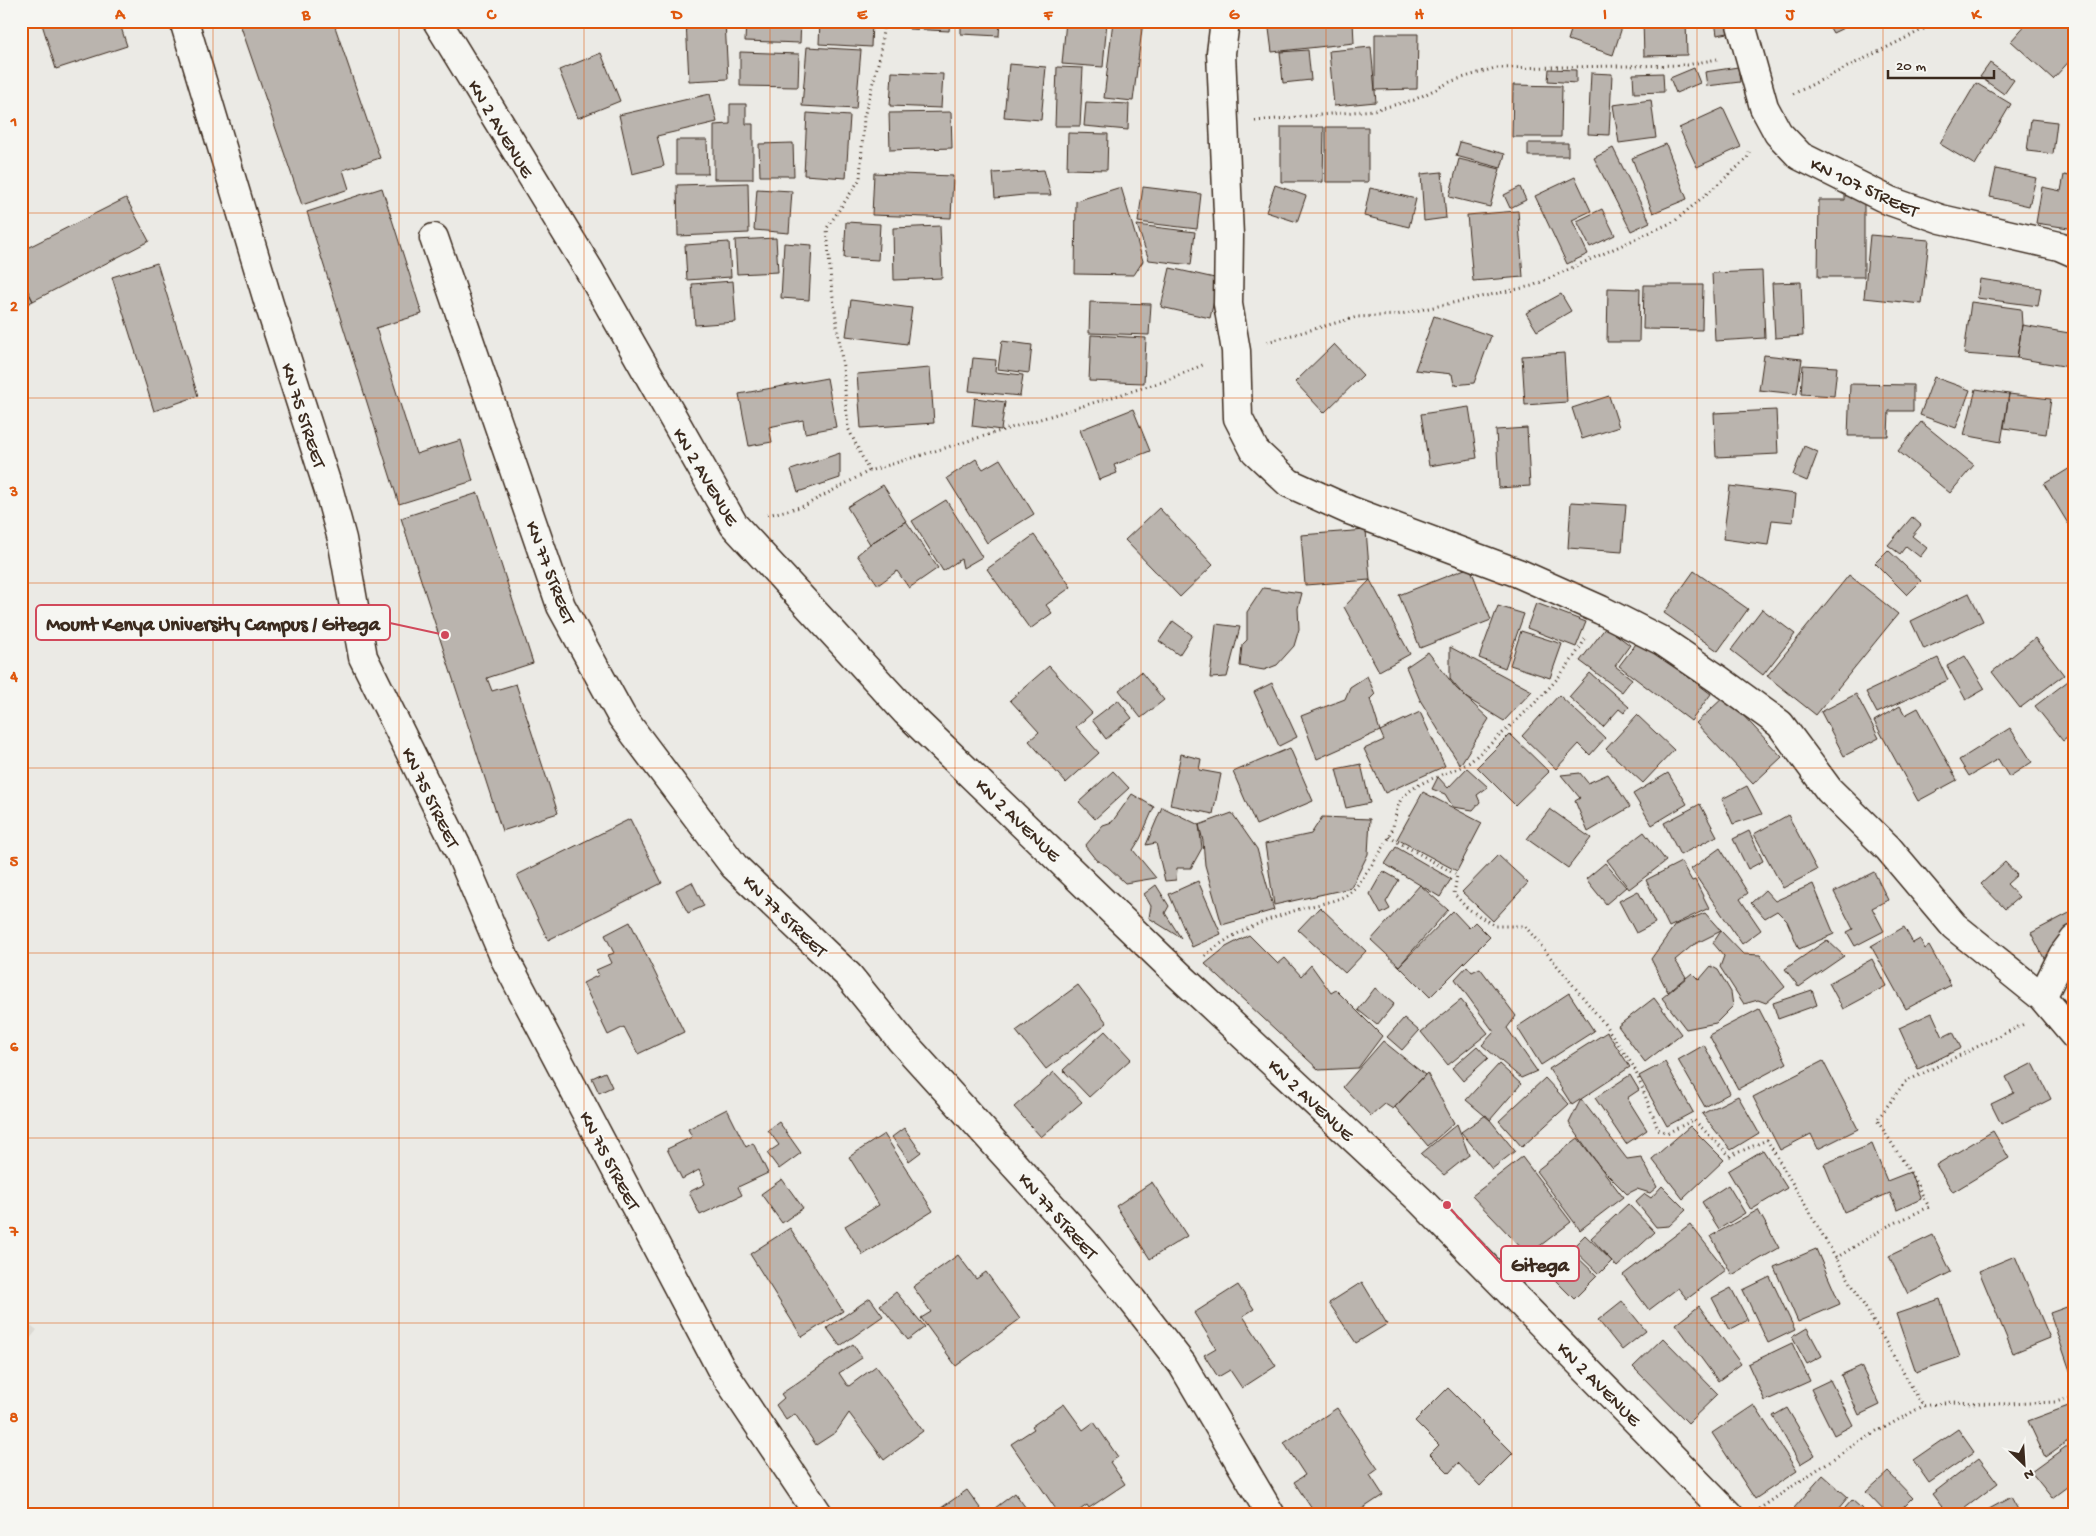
<svg xmlns="http://www.w3.org/2000/svg" width="2096" height="1536" font-family="'Gochi Hand',sans-serif">
<style>
.built{fill:#dcdad4}
.building{fill:#bab4ae;stroke:#3b2a1e}
.lines{fill:none;stroke-linecap:round;stroke-linejoin:round}
.minor-casing{stroke:#3b2a1e;stroke-width:31}
.secondary-casing{stroke:#3b2a1e;stroke-width:31}
.path{stroke:#3b2a1e;stroke-width:3;stroke-dasharray:1 4;stroke-linecap:butt}
.minor{stroke:#f6f6f2;stroke-width:28}
.secondary{stroke:#f6f6f2;stroke-width:28}
.grid{fill:none;stroke:#df570d;stroke-width:1;stroke-opacity:0.55}
.labels{text-anchor:middle;stroke-width:4;stroke-linejoin:round;paint-order:stroke}
.street-label{font-size:19px;fill:#3b2a1e;stroke:#f6f6f2}
.leader{fill:none;stroke:#d1495b;stroke-width:2}
.callout-dot{fill:#d1495b;stroke:#f6f6f2;stroke-width:2}
.callout{fill:#f6f6f2;stroke:#d1495b;stroke-width:2}
.callout-label{font-size:20px;text-anchor:middle;font-weight:bold;fill:#3b2a1e}
.neatline{fill:none;stroke:#df570d;stroke-width:2}
.grid-label{font-size:16px;text-anchor:middle;font-weight:bold;fill:#df570d}
</style>
<rect width="100%" height="100%" fill="#ebeae5"/>
<filter id="ink" filterUnits="userSpaceOnUse"><feTurbulence type="fractalNoise" baseFrequency=".02" numOctaves="2"/><feDisplacementMap in="SourceGraphic" scale="10" xChannelSelector="R" yChannelSelector="G"/><feConvolveMatrix kernelMatrix="1 2 1 2 8 2 1 2 1" color-interpolation-filters="sRGB"/></filter>
<g filter="url(#ink)">
<!-- built -->
<path class="built" d="M21,1318L37,1330L21,1350Z"/>
<!-- building -->
<path class="building" d="M41,21H119L127,46L56,69Z
M239,21H333L380,158L343,170L349,189L302,205Z
M686,21H725L728,79L689,81Z
M746,21H801L800,43L745,41Z
M820,21H872L871,47L819,44Z
M909,21H950L949,31L909,29Z
M961,21H1000L999,36L961,34Z
M1066,21H1107L1103,67L1062,64Z
M1113,21H1143L1133,101L1104,98Z
M1268,21H1353L1354,43L1272,52Z
M1574,21H1624L1613,55L1568,40Z
M1643,21H1686L1687,55L1644,56Z
M1715,21H1755L1756,28L1717,35Z
M1826,21H1858L1833,33Z
M2029,21H2075V55L2053,79L2011,41Z
M1375,34H1418L1417,89L1375,90Z
M807,47L861,50L856,109L802,106Z
M1371,47L1376,102L1334,106L1329,51Z
M1308,50L1311,80L1283,83L1280,52Z
M740,52L799,54L798,87L740,86Z
M601,53L620,101L578,118L559,70Z
M1990,63L2014,80L2004,94L1980,77Z
M1009,64L1046,67L1041,120L1004,117Z
M1057,67L1083,68L1080,126H1055Z
M1738,67L1740,82L1707,86L1705,72Z
M1694,68L1700,83L1676,93L1670,78Z
M1549,69L1576,70V83L1548,81Z
M892,72L943,74L941,108L890,106Z
M1591,73L1612,74L1609,135L1588,134Z
M1663,73L1664,92L1634,93L1633,74Z
M1976,83L2011,104L1975,165L1940,144Z
M1513,85L1562,86L1561,137H1512Z
M710,94L717,122L657,136L664,166L632,174L619,115Z
M1651,100L1656,138L1619,143L1613,105Z
M1086,102L1129,104L1128,130L1084,126Z
M730,104H746V124H753V179H714V125L730,124Z
M1723,108L1741,147L1697,167L1679,128Z
M951,112L952,148L890,150L889,113Z
M807,113L850,116L846,178L804,175Z
M2031,119L2057,122L2053,154L2027,151Z
M1281,127H1324L1323,182H1281Z
M1326,127H1368V182H1326Z
M1068,133L1108,134L1107,170L1067,169Z
M676,140H707L708,174H676Z
M1460,142L1505,154L1501,168L1456,156Z
M793,143L794,176H760L759,144Z
M1528,143H1568V156H1528Z
M1666,144L1687,199L1653,213L1632,158Z
M1613,148L1650,222L1631,231L1594,158Z
M1459,159L1500,169L1490,207L1449,197Z
M1996,169L2036,178L2029,206L1990,197Z
M1044,170L1051,195H1024L995,198L993,173Z
M1442,172L1446,218L1424,221L1421,174Z
M874,173L953,176L951,218L872,215Z
M2064,175L2075,177V229L2036,223L2042,187L2061,191Z
M1575,177L1591,211L1572,220L1588,254L1567,264L1535,196Z
M748,183L749,233L678,236L677,185Z
M1275,185L1306,196L1297,222L1266,212Z
M1121,187L1143,261L1134,275L1075,274L1076,201Z
M1143,187L1201,194L1197,229L1138,222Z
M1520,187L1526,200L1510,208L1504,195Z
M382,188L422,314L376,328L416,454L461,440L473,481L399,504L307,212Z
M1370,188L1416,199L1409,227L1364,216Z
M757,189L792,191L789,233L754,230Z
M1845,194H1864V277H1818L1819,200H1845Z
M126,198L149,241L33,301L21,278V251Z
M1602,209L1615,235L1590,247L1577,221Z
M1518,211L1523,277L1473,281L1467,215Z
M846,222L880,224L878,260L844,258Z
M1137,225L1195,232L1191,265L1149,260Z
M940,226L942,278L894,280L893,228Z
M1870,235L1929,240L1922,304L1864,298Z
M776,238L778,272L737,274L735,240Z
M729,242L731,277L687,280L685,245Z
M784,243L812,245L809,300L781,298Z
M157,263L198,396L154,411L112,277Z
M1170,268L1219,279L1210,318L1161,307Z
M1762,271L1765,338L1715,341L1712,273Z
M21,278L33,301L21,307Z
M1980,279L2041,288L2038,306L1977,298Z
M733,281L736,322L695,325L692,284Z
M1801,282L1803,336L1775,338L1772,283Z
M1644,285H1703L1702,330L1643,329Z
M1608,288L1640,289L1639,342H1607Z
M1561,294L1571,311L1537,331L1526,313Z
M851,300L912,308L907,344L846,336Z
M1090,302L1151,304L1149,335L1089,333Z
M1971,302L2021,309L2022,325L2017,358L1964,354Z
M1434,316L1491,336L1474,383L1454,385L1452,374L1415,370Z
M2022,325L2075,334V368L2017,358Z
M1091,335L1146,338L1144,383L1089,381Z
M1002,341L1032,345L1029,373L998,369Z
M1334,344L1363,375L1324,413L1295,382Z
M1564,353L1567,402L1525,405L1522,356Z
M1764,355L1802,359L1797,394L1759,390Z
M973,358L996,360L995,372L1023,375L1020,396L969,391Z
M1803,365L1837,367L1834,396L1801,394Z
M930,368L934,423L861,428L857,374Z
M1934,377L1970,390L1956,428L1920,415Z
M827,378L836,427L805,433L803,420L769,427L772,442L749,446L739,394Z
M1850,384L1913,385V411H1889L1888,436H1848Z
M1976,389L2009,394L2001,442L1964,435Z
M2009,394L2051,399L2046,434L2004,428Z
M1609,396L1619,427L1582,439L1572,408Z
M975,398L1005,402L1001,430L972,426Z
M1469,407L1477,458L1429,466L1421,414Z
M1133,409L1150,451L1114,465L1117,473L1099,480L1080,430Z
M1776,410L1778,454L1716,457L1714,413Z
M1921,422L1974,465L1950,493L1898,451Z
M1527,428L1530,486L1499,488L1496,430Z
M1804,446L1818,452L1807,481L1793,475Z
M840,453V478L798,492L791,470Z
M976,459L983,469L1000,459L1034,514L987,543L947,478Z
M2075,465V535L2044,484Z
M883,485L906,521L870,544L847,507Z
M1730,486L1796,494L1793,522L1772,520L1768,545L1723,539Z
M478,493L533,663L487,678L492,691L516,684L558,813L502,831L401,518Z
M946,500L982,557L963,568L961,559L943,571L912,521Z
M1571,502L1626,505L1622,552L1568,548Z
M1159,508L1213,565L1180,597L1125,540Z
M1912,517L1921,525L1912,536L1927,548L1920,557L1906,546L1900,554L1888,545Z
M906,521L938,568L909,588L897,571L878,585L857,555L870,544Z
M1366,530L1370,580L1305,585L1301,535Z
M1034,535L1071,587L1046,605L1052,613L1030,629L987,569Z
M1888,550L1921,581L1907,595L1875,563Z
M1470,567L1491,620L1420,648L1399,595Z
M1694,571L1748,609L1718,651L1664,613Z
M1849,575L1898,614L1816,715L1767,676Z
M1370,580L1410,654L1379,671L1344,607Z
M1263,588L1302,593L1298,608L1299,629L1294,646L1277,665L1264,670L1240,666L1242,645L1247,640V612Z
M1969,593L1983,621L1924,649L1911,621Z
M1536,603L1586,622L1576,647L1527,628Z
M1498,606L1524,614L1505,668L1479,658Z
M1762,609L1795,634L1763,675L1731,650Z
M1173,621L1192,635L1179,655L1159,641Z
M1216,624L1240,627L1227,677L1210,678Z
M1606,627L1630,645L1615,666L1632,679L1622,692L1580,661Z
M1521,631L1562,644L1550,678L1510,665Z
M2035,638L2064,675L2020,708L1992,672Z
M1639,640L1711,694L1691,721L1619,666Z
M1450,647L1532,691L1504,721L1465,697L1450,679Z
M1428,652L1456,688L1489,719L1460,765L1420,700L1406,667Z
M1965,656L1985,689L1966,700L1947,666Z
M1938,658L1948,680L1877,713L1866,692Z
M1049,666L1092,713L1076,727L1099,753L1066,783L1029,741L1039,732L1010,700Z
M1141,672L1164,700L1141,718L1119,690Z
M1590,673L1629,707L1624,713L1619,709L1603,727L1569,697Z
M1367,676L1375,694L1370,699L1380,731L1317,759L1301,716L1345,699L1350,687Z
M2072,678L2075,681V732L2063,741L2035,706Z
M1272,683L1297,737L1279,746L1254,692Z
M1856,694L1879,738L1844,756L1821,712Z
M1559,695L1605,738L1590,755L1579,744L1556,769L1522,736Z
M1725,696L1782,757L1753,784L1696,723Z
M1118,700L1132,718L1106,739L1092,720Z
M1900,706L1905,715L1918,708L1957,780L1918,801L1874,721Z
M1420,712L1445,766L1385,793L1364,749L1384,740L1380,731Z
M1637,715L1674,750L1643,783L1606,749Z
M2010,728L2032,762L2009,777L1998,759L1969,776L1959,760Z
M1510,734L1549,772L1515,805L1477,767Z
M1290,748L1313,801L1256,825L1233,772Z
M1181,754L1201,759L1199,770L1221,774L1213,814L1170,805Z
M1361,764L1370,803L1346,808L1336,769Z
M1467,768L1488,787L1477,795L1480,802L1473,810L1453,807L1445,794L1432,789L1438,777L1448,788Z
M1113,771L1129,788L1095,819L1079,802Z
M1580,773L1588,783L1608,774L1630,807L1588,832L1575,801L1580,798L1561,775Z
M1668,773L1687,804L1652,825L1633,794Z
M1747,786L1762,814L1733,824L1722,799Z
M1423,792L1482,823L1457,871L1397,839Z
M1132,794L1154,807L1140,839L1133,850L1156,878L1125,883L1107,866L1096,860L1085,846L1103,825L1112,822Z
M1700,804L1717,836L1680,855L1664,823Z
M1162,807L1199,825L1202,848L1191,868H1177L1176,880L1165,881L1156,843L1146,845Z
M1550,809L1591,838L1568,868L1527,839Z
M1232,813L1257,849L1274,910L1222,925L1205,865L1203,841L1199,825Z
M1788,815L1817,870L1783,888L1754,834Z
M1322,817L1370,819L1368,854L1351,888L1274,905L1265,844L1311,834Z
M630,819L662,883L548,940L517,875Z
M1749,831L1763,861L1748,869L1733,839Z
M1644,832L1666,861L1629,889L1607,860Z
M1396,847L1451,879L1440,897L1385,864Z
M1720,848L1748,893L1740,899L1761,930L1742,944L1691,869Z
M1498,855L1528,883L1493,921L1462,892Z
M1681,862L1692,881L1695,880L1709,908L1669,927L1646,880Z
M2005,862L2017,875L2007,884L2019,897L2005,909L1981,884Z
M1605,863L1626,887L1606,904L1586,879Z
M1383,871L1399,880L1386,902L1390,909L1381,914L1370,894Z
M1874,872L1888,900L1872,908L1884,931L1855,946L1847,932L1853,929L1834,892Z
M1198,881L1221,934L1192,947L1169,894Z
M692,882L704,906L688,913L676,890Z
M1813,884L1834,934L1799,949L1787,921L1777,911L1765,918L1751,903L1765,890L1775,901Z
M1156,885L1169,906L1165,913L1181,938L1149,918L1151,906L1144,894Z
M1420,885L1448,910L1399,966L1371,940Z
M1638,891L1655,923L1636,933L1619,901Z
M1320,907L1366,951L1345,973L1298,930Z
M2075,910V949L2047,964L2031,933Z
M1453,911L1469,928L1475,922L1490,937L1430,997L1399,966Z
M1705,913L1721,931L1693,945L1675,960L1686,977L1668,992L1651,959L1675,925Z
M630,922L684,1032L638,1054L624,1027L608,1035L583,983L599,975L596,970L612,963L608,955L614,953L605,935Z
M1904,927L1913,943L1920,939L1925,949L1929,946L1951,985L1906,1009L1871,946Z
M1721,931L1743,954L1760,955L1785,987L1766,1003L1758,1000L1744,1004L1720,967L1724,956L1713,943Z
M1249,935L1278,964L1285,958L1301,976L1311,965L1331,993L1336,990L1382,1036L1358,1068L1319,1070L1205,964L1226,947Z
M1827,940L1844,956L1799,987L1785,969Z
M1872,959L1886,986L1843,1009L1829,983Z
M1467,966L1472,972L1480,968L1516,1016L1507,1028L1537,1071L1521,1078L1482,1045L1494,1032L1455,979Z
M1711,966L1718,970L1731,992L1733,1006L1716,1023L1686,1029L1662,998L1692,973L1699,980Z
M1078,985L1107,1023L1046,1069L1016,1031Z
M1375,988L1394,1004L1377,1025L1358,1010Z
M1812,990L1817,1005L1778,1019L1773,1003Z
M1569,993L1594,1031L1541,1065L1517,1027Z
M1654,998L1681,1034L1645,1062L1618,1026Z
M1461,1000L1488,1033L1448,1065L1421,1032Z
M1759,1009L1787,1063L1738,1089L1709,1035Z
M1932,1013L1943,1037L1953,1032L1961,1048L1918,1069L1899,1028Z
M1404,1018L1419,1031L1402,1050L1387,1037Z
M1105,1031L1131,1059L1089,1097L1063,1070Z
M1607,1032L1630,1067L1572,1105L1549,1069Z
M1383,1041L1425,1075L1393,1109L1385,1104L1371,1116L1343,1087Z
M1704,1045L1730,1093L1705,1107L1678,1060Z
M1477,1046L1488,1058L1463,1081L1452,1068Z
M1823,1061L1858,1129L1818,1149L1811,1134L1780,1150L1753,1097Z
M1665,1062L1693,1112L1667,1126L1639,1076Z
M2033,1063L2051,1099L2001,1124L1991,1104L2014,1093L2006,1077Z
M1499,1064L1521,1084L1490,1120L1466,1100Z
M605,1072L612,1087L599,1093L592,1078Z
M1054,1072L1082,1102L1041,1137L1014,1107Z
M1427,1073L1454,1123L1428,1146L1395,1107Z
M1630,1075L1639,1090L1627,1098L1647,1130L1626,1144L1595,1098Z
M1545,1078L1569,1104L1522,1147L1499,1121Z
M1738,1096L1759,1133L1731,1150L1702,1114Z
M1581,1099L1627,1159L1641,1157L1657,1187L1650,1193L1637,1189L1627,1194L1600,1167L1569,1123Z
M727,1109L746,1147L753,1143L768,1173L738,1187L742,1195L700,1215L689,1192L705,1184L699,1170L682,1179L667,1149L692,1137L688,1129Z
M1486,1115L1515,1151L1492,1169L1461,1132Z
M779,1122L801,1153L779,1169L767,1153L779,1145L768,1130Z
M1457,1124L1469,1155L1444,1175L1421,1154Z
M1690,1126L1724,1160L1683,1199L1652,1159Z
M904,1128L921,1152L909,1161L892,1137Z
M1993,1131L2009,1158L1953,1192L1936,1165Z
M884,1134L933,1211L863,1255L845,1226L879,1205L849,1157Z
M1578,1138L1623,1197L1580,1230L1536,1171Z
M2075,1139V1159L2068,1142Z
M1872,1144L1887,1181L1910,1172L1921,1199L1897,1210L1890,1193L1844,1212L1824,1164Z
M1763,1150L1787,1188L1751,1210L1728,1171Z
M1522,1157L1571,1222L1528,1255L1472,1196Z
M782,1179L803,1208L782,1223L761,1194Z
M1152,1182L1187,1236L1150,1259L1116,1206Z
M1728,1185L1745,1213L1719,1229L1702,1202Z
M1662,1186L1686,1210L1669,1226L1656,1227L1636,1202L1645,1194L1651,1198Z
M1628,1204L1655,1232L1617,1267L1591,1238Z
M1758,1210L1779,1248L1732,1275L1711,1236Z
M1690,1224L1726,1270L1687,1299L1678,1288L1649,1310L1623,1275Z
M790,1228L843,1311L802,1337L750,1254Z
M1585,1235L1612,1261L1599,1274L1572,1248Z
M1933,1235L1951,1272L1908,1294L1889,1256Z
M1569,1249L1597,1276L1574,1299L1547,1272Z
M1816,1249L1840,1304L1798,1322L1774,1267Z
M958,1255L976,1279L986,1272L1020,1319L956,1366L921,1318L931,1312L913,1287Z
M2015,1256L2050,1338L2013,1353L1979,1271Z
M1770,1277L1795,1330L1768,1343L1743,1290Z
M1362,1282L1387,1324L1356,1343L1329,1303Z
M1238,1285L1254,1309L1243,1316L1276,1366L1242,1388L1230,1370L1218,1377L1204,1355L1216,1348L1194,1313Z
M1731,1288L1748,1320L1729,1330L1712,1298Z
M896,1292L925,1327L908,1340L880,1305Z
M870,1298L883,1316L840,1346L827,1328Z
M1940,1299L1960,1357L1916,1372L1896,1314Z
M1622,1301L1646,1331L1622,1350L1598,1320Z
M2075,1304V1385L2050,1313Z
M1699,1306L1741,1364L1718,1381L1676,1324Z
M1807,1328L1822,1356L1807,1364L1792,1337Z
M1663,1338L1718,1394L1688,1423L1633,1367Z
M1792,1343L1810,1381L1765,1401L1748,1364Z
M853,1344L862,1358L839,1373L847,1385L849,1386L876,1366L923,1431L884,1460L849,1413L836,1432L816,1445L795,1414L786,1420L776,1405L784,1398L781,1394Z
M1861,1366L1880,1405L1859,1415L1841,1375Z
M1830,1380L1853,1425L1834,1435L1811,1389Z
M1448,1388L1513,1453L1480,1486L1458,1463L1449,1473L1430,1454L1439,1445L1415,1421Z
M1064,1404L1083,1430L1094,1422L1118,1457L1110,1462L1125,1484L1089,1508L1087,1505L1073,1515H1060L1011,1444L1034,1429L1032,1426Z
M1754,1405L1797,1471L1755,1499L1712,1433Z
M2071,1405L2075,1414V1436L2045,1457L2028,1421Z
M1337,1408L1378,1469L1370,1475L1383,1495L1353,1515H1316L1294,1482L1305,1475L1284,1443Z
M1787,1408L1815,1455L1800,1464L1773,1416Z
M1958,1429L1974,1452L1929,1483L1913,1460Z
M2075,1440V1481L2052,1498L2031,1472Z
M1979,1458L1998,1483L1956,1515H1948L1932,1494Z
M1888,1472L1913,1498L1896,1515H1888L1866,1492Z
M1823,1475L1848,1497L1833,1515H1802L1794,1508Z
M967,1490L985,1515H931Z
M1015,1493L1031,1515H1000L995,1508Z
M2011,1497L2021,1515H1980V1514Z
M1852,1500L1869,1515H1839Z"/>
<g class="lines">
<!-- minor casing -->
<g class="minor-casing">
<path id="minor" d="M184,21L269,304L329,491L342,539L363,657L460,853L505,959L720,1367L819,1515
M1225,21L1221,53L1229,236L1228,304L1236,351L1238,418L1255,451L1289,483L1349,510L1518,573L1601,610L1662,641L1718,679L1780,724L1829,790L1888,848L1954,926L2042,997L2075,1036
M1740,21L1764,107L1778,133L1800,156L1890,201L1941,219L2059,246L2075,253
M434,238L561,606L622,717L734,866L849,976L900,1039L1085,1243L1132,1300L1182,1364L1271,1515
M2042,997L2063,955L2075,939"/>
</g>
<!-- secondary casing -->
<g class="secondary-casing">
<path id="secondary" d="M437,21L588,268L734,525L906,712L1181,977L1420,1200L1729,1515"/>
</g>
<!-- path -->
<path class="path" d="M1793,94L1940,21
M1255,121L1374,110L1414,100L1452,81L1495,68L1687,65L1717,59
M1267,342L1357,317L1396,315L1532,286L1675,221L1747,159L1750,149
M869,471L848,428L843,367L831,283L827,228L860,179L864,117L880,56L884,21
M768,515L804,506L869,471L1165,381L1205,364
M1389,837L1457,875L1454,894L1467,908L1495,926H1525L1603,1022L1634,1067L1658,1129L1667,1133L1694,1120L1730,1156L1767,1140L1923,1406
M1205,956C1230,933 1268,919 1300,909C1316,904 1341,902 1353,890C1362,881 1384,847 1390,836C1395,825 1395,806 1403,797C1423,777 1447,776 1470,762C1511,725 1558,688 1585,639
M1836,1258L1884,1228L1929,1207L1910,1172L1877,1120L1905,1082L2024,1024
M1759,1509L1855,1444L1923,1406L1951,1402L2008,1404L2055,1402L2075,1397"/>
<!-- minor -->
<use href="#minor" class="minor"/>
<!-- secondary -->
<use href="#secondary" class="secondary"/>
</g>
</g>
<!-- grid -->
<path class="grid" d="M213,21V1515M399,21V1515M584,21V1515M770,21V1515M955,21V1515M1141,21V1515M1326,21V1515M1512,21V1515M1697,21V1515M1883,21V1515M21,213H2075M21,398H2075M21,583H2075M21,768H2075M21,953H2075M21,1138H2075M21,1323H2075"/>
<g class="labels">
<!-- street labels -->
<g class="street-label">
<text transform="translate(502 128) rotate(59)" y="7">KN 2 AVENUE</text>
<text transform="translate(1865 186) rotate(25)" y="7">KN 107 STREET</text>
<text transform="translate(305 415) rotate(72)" y="7">KN 75 STREET</text>
<text transform="translate(707 476) rotate(59)" y="7">KN 2 AVENUE</text>
<text transform="translate(552 572) rotate(69)" y="7">KN 77 STREET</text>
<text transform="translate(432 797) rotate(64)" y="7">KN 75 STREET</text>
<text transform="translate(1019 819) rotate(44)" y="7">KN 2 AVENUE</text>
<text transform="translate(786 915) rotate(44)" y="7">KN 77 STREET</text>
<text transform="translate(1312 1099) rotate(43)" y="7">KN 2 AVENUE</text>
<text transform="translate(611 1160) rotate(62)" y="7">KN 75 STREET</text>
<text transform="translate(1059 1215) rotate(48)" y="7">KN 77 STREET</text>
<text transform="translate(1600 1383) rotate(45)" y="7">KN 2 AVENUE</text>
</g>
</g>
<!-- callouts -->
<path class="leader" d="M445 635L390 623M1447 1205L1501 1264"/>
<g class="callout-dot">
<circle cx="445" cy="635" r="5"/>
<circle cx="1447" cy="1205" r="5"/>
</g>
<g class="callout">
<rect x="36" y="605" width="354" height="35" rx="5"/>
<rect x="1501" y="1246" width="78" height="35" rx="5"/>
</g>
<g class="callout-label">
<text x="213" y="630">Mount Kenya University Campus / Gitega</text>
<text x="1540" y="1271">Gitega</text>
</g>
<!-- margin -->
<rect width="2096" height="1536" fill="none" stroke="#f6f6f2" stroke-width="55"/>
<!-- north arrow -->
<g transform="translate(2024 1464) rotate(155)" stroke="#f6f6f2" stroke-width="4" paint-order="stroke">
<path d="M0-4L9 19L0 12L-9 19Z" fill="#3b2a1e"/>
<text y="-8" font-size="14" font-weight="bold" text-anchor="middle" fill="#3b2a1e">N</text>
</g>
<!-- scale -->
<path d="M1888 70v8h106v-8" fill="none" stroke="#3b2a1e" stroke-width="2.5"/>
<text x="1896" y="70" font-size="15" fill="#3b2a1e" stroke="#f6f6f2" stroke-width="4" paint-order="stroke">20 m</text>
<rect x="28" y="28" width="2040" height="1480" class="neatline"/>
<g class="grid-label">
<text x="120" y="19">A</text>
<text x="306" y="19">B</text>
<text x="491" y="19">C</text>
<text x="677" y="19">D</text>
<text x="862" y="19">E</text>
<text x="1048" y="19">F</text>
<text x="1234" y="19">G</text>
<text x="1419" y="19">H</text>
<text x="1605" y="19">I</text>
<text x="1790" y="19">J</text>
<text x="1976" y="19">K</text>
<text x="14" y="126">1</text>
<text x="14" y="311">2</text>
<text x="14" y="496">3</text>
<text x="14" y="681">4</text>
<text x="14" y="866">5</text>
<text x="14" y="1051">6</text>
<text x="14" y="1236">7</text>
<text x="14" y="1422">8</text>
</g>
</svg>
